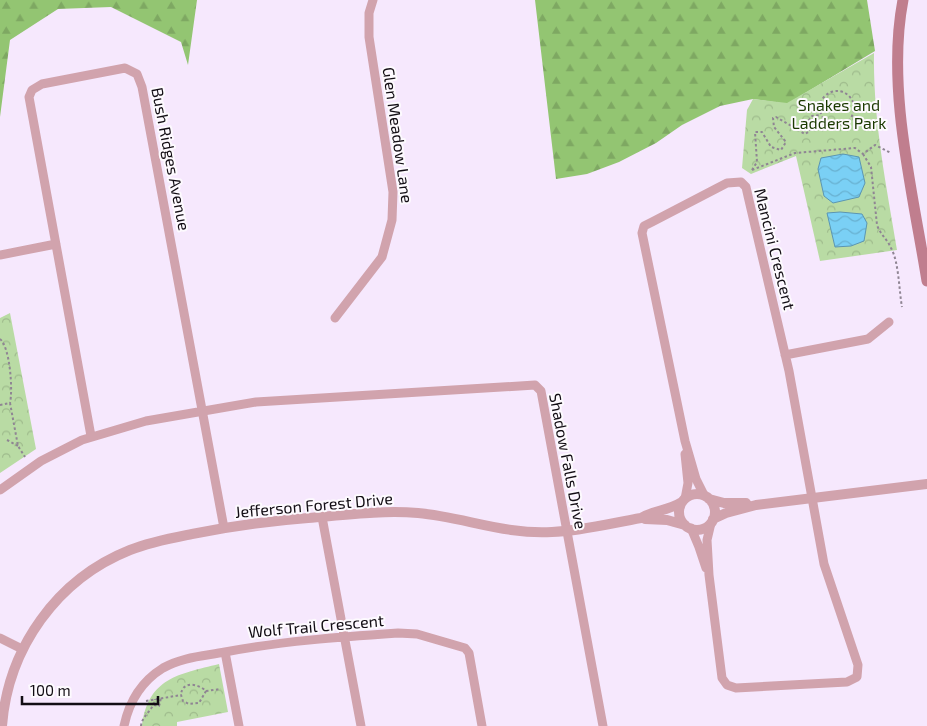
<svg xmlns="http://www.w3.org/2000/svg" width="927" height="726" font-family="'Exo 2',sans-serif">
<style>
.forest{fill:url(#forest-firs)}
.park{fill:url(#park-crowns)}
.water{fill:url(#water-waves);stroke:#5b96b2}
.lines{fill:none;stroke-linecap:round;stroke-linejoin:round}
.path{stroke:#8f8593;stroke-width:2;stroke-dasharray:2.5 2.5;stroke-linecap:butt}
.minor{stroke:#d1a3ad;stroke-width:9}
.tertiary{stroke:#d1a3ad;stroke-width:10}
.secondary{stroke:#c07e8e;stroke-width:11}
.labels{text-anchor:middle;stroke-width:4;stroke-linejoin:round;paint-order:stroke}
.park-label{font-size:16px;fill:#1b3900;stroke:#fdfafe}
.street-label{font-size:16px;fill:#120d14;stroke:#fdfafe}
</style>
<defs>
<pattern id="forest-firs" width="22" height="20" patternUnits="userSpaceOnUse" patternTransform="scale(1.25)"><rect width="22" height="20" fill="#93c572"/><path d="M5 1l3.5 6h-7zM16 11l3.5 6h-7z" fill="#7ea862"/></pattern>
<pattern id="park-crowns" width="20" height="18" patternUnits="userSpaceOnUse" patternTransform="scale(1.25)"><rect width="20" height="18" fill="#b9dba4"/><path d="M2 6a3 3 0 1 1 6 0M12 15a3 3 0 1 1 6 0" fill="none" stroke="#9ebb8c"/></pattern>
<pattern id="water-waves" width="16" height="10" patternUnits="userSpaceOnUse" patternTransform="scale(1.25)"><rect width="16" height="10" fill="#7ad0f5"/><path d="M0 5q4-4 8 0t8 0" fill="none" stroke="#68b1d1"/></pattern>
</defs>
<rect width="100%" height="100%" fill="#f6e8fd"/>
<!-- forest -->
<path class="forest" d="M0,0H197L188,65L181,42L111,7L58,9L10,40L0,117Z
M535,0H867L875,51L787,104L753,99L720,106L682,125L656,143L619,162L587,174L556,179Z"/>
<!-- park -->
<path class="park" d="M874,53C873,121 886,183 897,250L820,261L796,156L751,174L742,168L747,110L753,99L787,103Z
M10,313L36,449L0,473V318Z
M219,664L228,712L177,722V726H142C148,678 179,674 219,664Z"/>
<!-- water -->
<path class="water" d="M843,154L859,157L865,183L859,197L833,203L824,196L818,169L821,158Z
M840,212L862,214L867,223L864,241L851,246L835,247L827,213Z"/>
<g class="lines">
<!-- path -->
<path class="path" d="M820 108a17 17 0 1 1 34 0a17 17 0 1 1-34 0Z
M863,154L871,167L877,225C880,234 887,239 891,248C899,262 899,291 902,307
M752,170L757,162L755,132H762L771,147L781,150L786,142L774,127L773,118L776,117L805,134L810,131L809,120L812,116L821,115
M752,170L795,153L855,148L863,154L875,145L891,153
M0,339C10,347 13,390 10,403
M0,405L10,403L18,446L25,457
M7,440L18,446
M206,691L221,689
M146,701L181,695L183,701L189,704L199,703L206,691C199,684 182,680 181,695
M154,705L159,706L161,698
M141,726C142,715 154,710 155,699"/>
<!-- minor -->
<path class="minor" d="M0,255L56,244
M335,318L382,257L392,220L393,192L369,37V13L373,0
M785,355L868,339L889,322
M91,436L29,97L32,90L42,84L125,68L137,74L142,87L224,528
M685,454L688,483L685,499
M0,490L41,461L82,440L146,421L256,402L535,385L541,391L603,726
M704,495L696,479L685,441L642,233L644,226L652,222L727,183L741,182L746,187L748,196L789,371L824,564L858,665L857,677L847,682L736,688L727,685L722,678L709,575L707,540L711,523
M322,517L361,726
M691,528L699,547L706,568
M0,638L22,649
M225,652L239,726
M124,726C129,702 142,681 163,668C182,657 204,656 225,652C283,641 340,637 398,633L417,634L465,648L469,653L482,726"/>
<!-- tertiary -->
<path class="tertiary" d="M679 512a18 18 0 1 1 36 0a18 18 0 1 1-36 0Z
M709,499L724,503H746
M645,519L667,520L685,525
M713,519L726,513L756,505L927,484
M2,726C8,648 57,579 130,550C150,542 172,538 192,534C231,526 269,521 308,518C344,515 382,510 418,513C463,517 506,535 552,532C581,531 612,523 641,518C654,510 668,511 682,502"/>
<!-- secondary -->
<path class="secondary" d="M903,0C886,88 913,193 927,281"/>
</g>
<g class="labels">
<!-- park labels -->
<g class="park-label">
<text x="839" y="111">Snakes and<tspan x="839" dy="18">Ladders Park</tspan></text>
</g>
<!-- street labels -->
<g class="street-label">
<text transform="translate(398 135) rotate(82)" y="6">Glen Meadow Lane</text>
<text transform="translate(171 159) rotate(79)" y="6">Bush Ridges Avenue</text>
<text transform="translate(775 249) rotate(76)" y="6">Mancini Crescent</text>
<text transform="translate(568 461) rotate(79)" y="6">Shadow Falls Drive</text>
<text transform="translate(314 505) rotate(-5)" y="6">Jefferson Forest Drive</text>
<text transform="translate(316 626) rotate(-5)" y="6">Wolf Trail Crescent</text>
</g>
</g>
<!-- scale -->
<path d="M22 696v8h136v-8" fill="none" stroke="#120d14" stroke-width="2.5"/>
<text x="30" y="696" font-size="15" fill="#120d14" stroke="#fdfafe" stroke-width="4" paint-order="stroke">100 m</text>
</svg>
